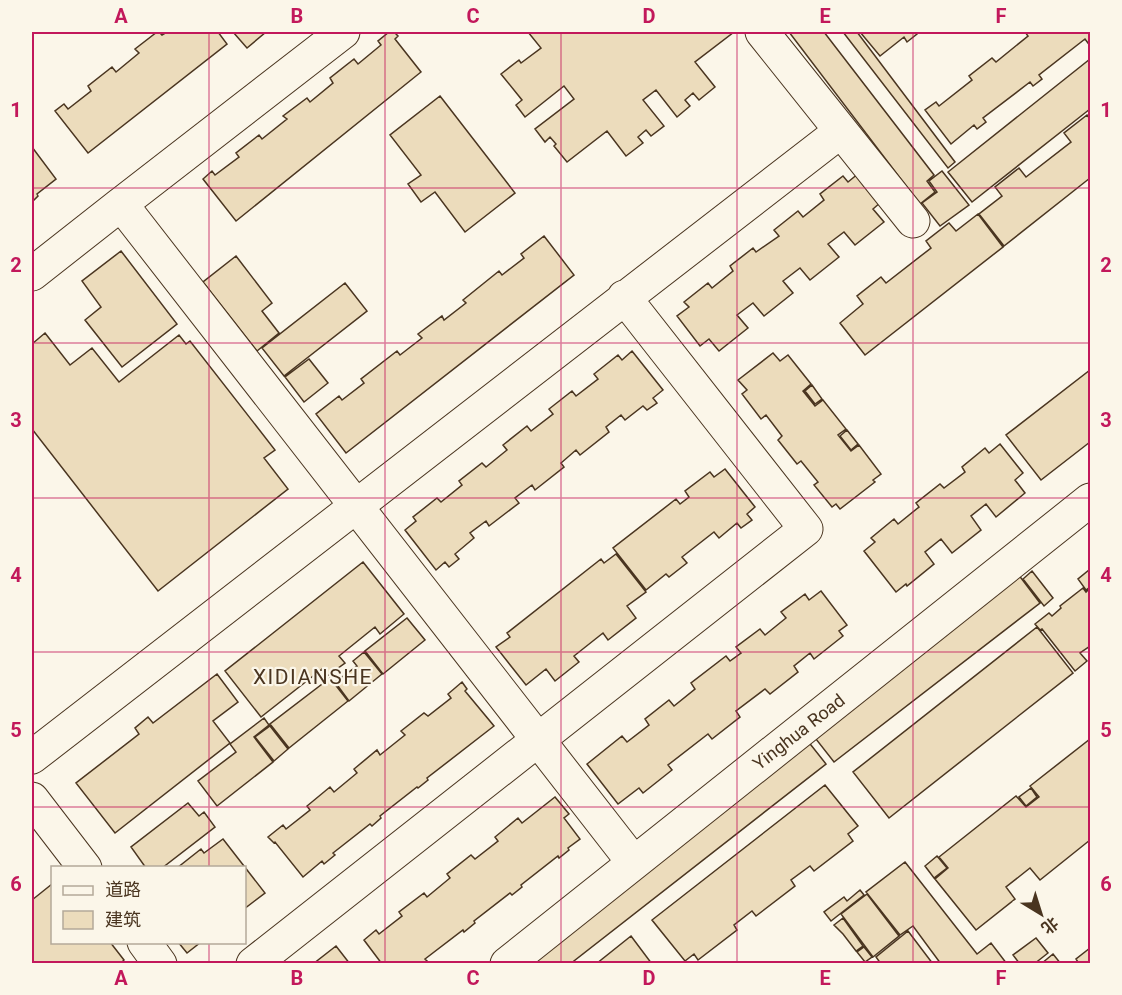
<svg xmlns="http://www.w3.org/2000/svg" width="1122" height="995" font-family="Roboto,'Noto Sans SC',sans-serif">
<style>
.building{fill:#ecdcbc;stroke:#4a3520;stroke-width:1.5}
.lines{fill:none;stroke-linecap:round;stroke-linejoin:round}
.minor-casing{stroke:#4a3520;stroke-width:35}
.minor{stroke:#fbf6e9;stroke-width:33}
.grid{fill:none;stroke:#c2185b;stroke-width:1.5;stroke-opacity:0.55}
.labels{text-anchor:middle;stroke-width:4.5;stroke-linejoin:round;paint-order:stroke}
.street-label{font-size:18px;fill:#4a3520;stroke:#fbf6e9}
.quarter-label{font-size:21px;letter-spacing:1.5px;fill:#4a3520;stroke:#fbf6e9}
.neatline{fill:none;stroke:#c2185b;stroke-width:2}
.grid-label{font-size:20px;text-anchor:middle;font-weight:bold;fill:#c2185b}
</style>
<rect width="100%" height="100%" fill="#fbf6e9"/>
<!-- building -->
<path class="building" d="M157,32H159L162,35L167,32H218L227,44L88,153L55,111L64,104L68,109L91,91L88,86L112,67L116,72L139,53L135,49Z
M233,32H266L247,48Z
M389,32H394L398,36L395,39L421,72L236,221L203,179L212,171L215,175L239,157L236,153L259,135L262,139L287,119L283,116L307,98L310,102L333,83L330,78L354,59L358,64L381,45L378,41Z
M528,32H734L695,62L715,87L699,100L693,93L685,100L690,106L677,117L656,90L643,100L664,126L651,136L646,130L638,137L643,143L626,156L607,131L567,162L554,146L556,144L550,137L545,142L535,129L574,99L564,86L525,117L516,105L522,100L501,74L519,60L521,63L541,48Z
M789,32H824L934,175L927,181L935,192L915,208L905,195L910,191Z
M843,32H857L955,162L948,168Z
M860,32H916L917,34L907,42L904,37L880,56Z
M1025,32H1090V41L1088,43L1085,39L1039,75L1042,79L1033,86L1030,82L983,118L986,122L977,129L974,125L951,144L925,110L936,102L939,106L972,80L969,76L992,58L996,62L1028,36Z
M1090,59V109L972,202L948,172Z
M440,96L515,193L465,232L435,192L421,202L408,184L421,175L390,135Z
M1087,115L1090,119V178L1004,246L979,214L1002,196L995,187L1019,168L1026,177L1071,142L1064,133Z
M32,147L56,179L37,194L38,196L32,202Z
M942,171L969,205L940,226L922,203L937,192L929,181Z
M859,173L881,202L873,209L884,222L855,245L844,232L828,244L839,257L810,280L800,268L783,281L793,293L764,316L753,303L737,315L748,328L719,351L709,339L700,346L677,316L689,307L684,302L708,283L712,288L733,271L730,266L753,248L756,252L779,236L774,230L798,211L803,217L824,200L820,194L843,176L848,182Z
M978,214L1003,247L865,355L840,323L863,304L857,296L881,277L886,283L931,248L926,241L949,223L956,231Z
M544,236L574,275L346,453L316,414L339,396L342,400L364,383L361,379L397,351L400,355L422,338L418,334L442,316L444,320L466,303L463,300L499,271L502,275L524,258L521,254Z
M121,251L177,324L122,367L85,320L101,307L82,281Z
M236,256L272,303L262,311L279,333L257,351L203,282Z
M345,283L367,311L284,376L262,348Z
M45,333L70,365L92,348L119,382L179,335L186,344L190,341L275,450L264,458L288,489L158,591L32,429V344Z
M632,351L663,390L653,398L657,403L647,410L643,406L625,420L621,415L606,427L609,432L580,455L576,450L561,463L564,467L535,490L532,485L515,498L519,503L489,526L486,521L470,533L474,538L455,554L459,559L449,567L445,562L436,570L405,530L416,521L413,517L437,498L441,502L462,485L459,481L482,463L486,467L507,450L503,445L527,426L531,431L553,414L549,409L572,391L576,396L598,379L594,374L618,355L622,360Z
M773,353L780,361L788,355L811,384L803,391L815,406L823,400L846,429L838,435L851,451L859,445L881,474L873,480L875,482L840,509L836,504L832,507L814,485L818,482L801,461L797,464L778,440L782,436L766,415L761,419L742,394L747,390L738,380Z
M309,359L328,383L304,402L285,377Z
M1090,370V442L1041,480L1006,435Z
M812,385L822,399L815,404L805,391Z
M847,430L858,444L851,450L840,436Z
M1000,444L1023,473L1015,480L1025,493L996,517L986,504L971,516L981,530L952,553L941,539L925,552L934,564L907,586L906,584L896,592L864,551L875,542L871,538L894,519L898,524L919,507L916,503L940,484L944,488L965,472L962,467L985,448L989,453Z
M725,469L755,507L747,514L752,520L741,528L737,523L719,538L714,532L682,557L687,563L669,577L666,574L646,590L613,548L676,499L680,504L689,497L685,491L710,472L714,477Z
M616,554L646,592L627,606L636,618L608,640L603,633L574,656L579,662L555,681L546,669L526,685L496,647L510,637L507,633L601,559L604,563Z
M363,562L404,614L380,634L375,627L339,656L345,663L327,676L322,669L261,717L225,671Z
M1089,570L1090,587L1086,590L1078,579Z
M1032,571L1053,598L1044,606L1023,579Z
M1018,574L1040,603L834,762L812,734Z
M1083,588L1086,592L1090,588V646L1080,653L1087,661L1075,671L1042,629L1040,630L1035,624L1049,613L1052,616L1061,608L1060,606Z
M821,591L847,625L839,631L843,636L814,659L810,653L794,666L798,672L770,694L765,689L736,711L740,717L712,739L708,734L668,765L672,770L643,793L639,788L618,804L587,764L622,736L627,742L649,725L645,719L669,700L674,706L695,689L691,683L726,656L730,661L741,653L736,647L760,629L765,635L786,618L781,612L805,594L809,600Z
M407,618L425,640L383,674L365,651Z
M1037,627L1073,673L889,818L853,772Z
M364,652L382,674L349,701L335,682L357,666L353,661Z
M217,674L238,702L213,721L230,743L115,833L76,783L139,734L135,728L148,717L153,723Z
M330,678L348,701L289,748L270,724Z
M462,682L467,689L465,691L494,726L427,778L428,780L418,788L417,787L380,816L381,818L372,826L370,824L333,853L335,855L324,864L322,861L303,877L275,842L274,843L268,837L283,825L286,829L310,810L307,806L330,787L334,792L357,773L354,769L377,750L380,755L405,735L401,731L424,713L428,716L451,698L448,694Z
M264,718L269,725L254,737L273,762L217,806L198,781L236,752L230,744Z
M270,726L288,749L274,761L255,737Z
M1090,739V840L1040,880L1030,868L1006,887L1015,899L976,930L935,879L948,868L939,857L1016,796L1026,807L1039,797L1030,786Z
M807,740L826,764L570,964H520Z
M825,785L858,826L848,834L853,841L814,871L810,866L791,880L795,886L756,916L752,911L734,925L737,930L698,960L694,954L685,961L652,920Z
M1031,788L1037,797L1026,806L1019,797Z
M555,797L569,814L564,818L580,839L568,848L569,850L559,858L558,856L521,885L522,887L512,895L510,893L474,921L475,923L464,932L463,930L425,959L427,961L423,964H382L364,940L376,930L379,934L402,916L399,912L424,893L427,897L450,878L447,874L471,855L475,859L498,841L495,837L518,818L522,823Z
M188,803L199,816L204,812L215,827L162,868H146L131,847Z
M223,839L265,893L244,909V868H177L201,849L204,853Z
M937,856L947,868L934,878L925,866Z
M905,862L977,954L991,943L1007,964H941L913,926L900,935L866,892Z
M52,884V942H110L124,960L120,964H32V900Z
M860,890L864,895L831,921L824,912L844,897L847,901Z
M867,894L899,936L873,957L841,914Z
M843,918L863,946L856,951L843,934L834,925Z
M908,931L933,964H881L876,957Z
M631,936L652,964H596Z
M1036,938L1048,953L1034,964H1020L1013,955Z
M178,942H201L187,953Z
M336,946L350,964H313Z
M864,947L872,957L865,962L857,952Z
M1090,948V964H1079L1076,959Z
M1053,954L1061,964H1041Z"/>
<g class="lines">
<!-- minor casing -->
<g class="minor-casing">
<path id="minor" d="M343,32L121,204L634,863
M762,32L913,221
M32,274L121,204
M32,757L841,131
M32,799L85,868
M144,942L160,964
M253,964L806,529L624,297
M507,964L1090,500"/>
</g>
<!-- minor -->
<use href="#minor" class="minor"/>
</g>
<!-- grid -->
<path class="grid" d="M209,32V868M385,32V964M561,32V964M737,32V964M913,32V964M32,188H1090M32,343H1090M32,498H1090M32,652H1090M32,807H1090M209,942V964"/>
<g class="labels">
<!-- street labels -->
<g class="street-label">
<text transform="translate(799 732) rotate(-38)" y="6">Yinghua Road</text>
</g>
<!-- quarter labels -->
<g class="quarter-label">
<text x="313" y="684">XIDIANSHE</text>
</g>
</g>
<!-- border -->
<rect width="1122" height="995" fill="none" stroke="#fbf6e9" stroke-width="66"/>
<!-- legend -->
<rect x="51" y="866" width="195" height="78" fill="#fbf6e9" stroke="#b4a999" stroke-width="1.5"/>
<rect x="63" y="886" width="30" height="9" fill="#fbf6e9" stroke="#b4a999" stroke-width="1.5"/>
<text x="105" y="896" font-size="18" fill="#4a3520">道路</text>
<rect x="63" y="911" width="30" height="18" fill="#ecdcbc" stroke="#b4a999" stroke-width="1.5"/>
<text x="105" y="926" font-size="18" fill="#4a3520">建筑</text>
<!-- north arrow -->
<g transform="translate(1041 914) rotate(142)" stroke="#fbf6e9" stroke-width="4.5" paint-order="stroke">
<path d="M0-4.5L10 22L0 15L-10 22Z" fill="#4a3520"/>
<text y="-9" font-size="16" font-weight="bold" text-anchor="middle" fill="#4a3520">北</text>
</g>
<rect x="33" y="33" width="1056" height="929" class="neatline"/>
<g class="grid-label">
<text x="121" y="23">A</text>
<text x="297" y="23">B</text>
<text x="473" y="23">C</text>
<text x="649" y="23">D</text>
<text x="825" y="23">E</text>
<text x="1001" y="23">F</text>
<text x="16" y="117">1</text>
<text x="1106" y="117">1</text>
<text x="16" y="272">2</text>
<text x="1106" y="272">2</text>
<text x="16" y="427">3</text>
<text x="1106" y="427">3</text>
<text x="16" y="582">4</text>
<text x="1106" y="582">4</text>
<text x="16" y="737">5</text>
<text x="1106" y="737">5</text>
<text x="16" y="891">6</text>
<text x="1106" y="891">6</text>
<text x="121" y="985">A</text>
<text x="297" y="985">B</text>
<text x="473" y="985">C</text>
<text x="649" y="985">D</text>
<text x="825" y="985">E</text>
<text x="1001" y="985">F</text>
</g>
</svg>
